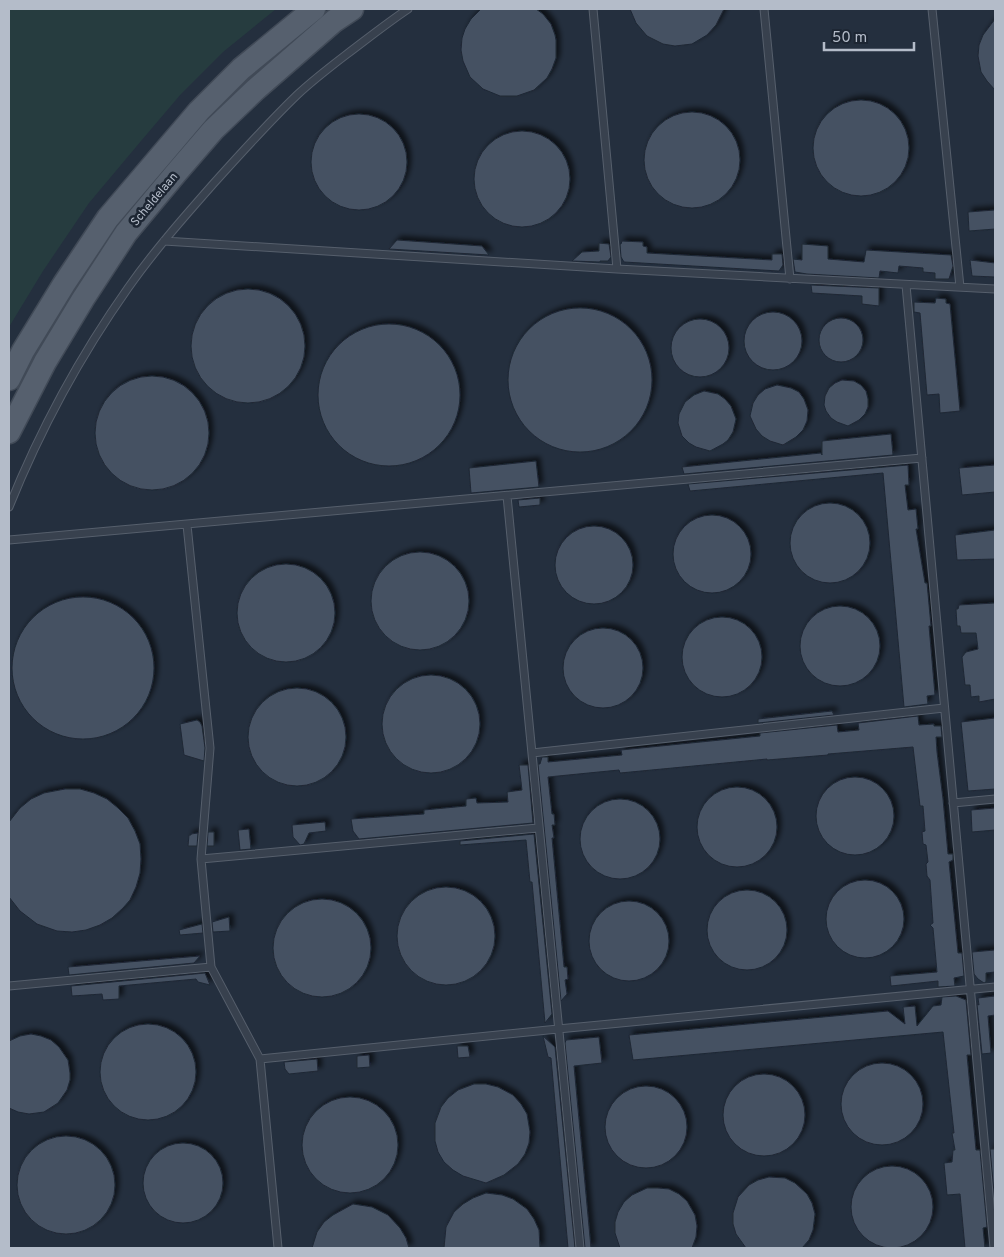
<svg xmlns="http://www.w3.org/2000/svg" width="1004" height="1257" font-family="Overpass,sans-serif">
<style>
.green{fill:#263c3f}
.building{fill:#455162;stroke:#1f2835;filter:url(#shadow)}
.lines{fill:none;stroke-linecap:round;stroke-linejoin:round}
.service-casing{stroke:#565f6c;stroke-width:9}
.primary-casing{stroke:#414a57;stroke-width:25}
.service{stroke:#38414e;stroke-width:7}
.primary{stroke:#56606e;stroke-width:22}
.labels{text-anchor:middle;stroke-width:5;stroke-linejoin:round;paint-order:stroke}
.street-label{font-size:12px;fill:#b4bcc9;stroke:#1d2633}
</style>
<defs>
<filter id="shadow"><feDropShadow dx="4" dy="-4" stdDeviation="2.5" flood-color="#0009"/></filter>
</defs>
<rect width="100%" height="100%" fill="#242f3e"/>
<!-- green -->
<path class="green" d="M9,9H276L223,52L181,94L141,141L89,203L43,271L9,327Z"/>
<!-- building -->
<path class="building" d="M481,9H536L543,14L551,24L555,35L556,40V58L552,69L547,78L534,90L517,96H500L483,89L470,77L463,61L461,50L462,38L465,29L471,19Z
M630,9H724L716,25L707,35L692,44L675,46L663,44L647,36L636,23Z
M995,19V90L987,81L981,72L978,56L979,45L983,35Z
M813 148a48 48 0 1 1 96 0a48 48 0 1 1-96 0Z
M644 160a48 48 0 1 1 96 0a48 48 0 1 1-96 0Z
M311 162a48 48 0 1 1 96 0a48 48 0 1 1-96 0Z
M474 179a48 48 0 1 1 96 0a48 48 0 1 1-96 0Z
M995,210V229L969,231L968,212Z
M397,240L482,246L489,255L389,249Z
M622,241L643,242V246L647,247V253L772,260V254H782L783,265L779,271L624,262L621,257L620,244H621Z
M599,243L609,244L611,257L608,261H600V262L572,261L582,252L599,251Z
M802,244L828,246V259L864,262L866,250L951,255L953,266L949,279H935V273L923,272V268L899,266L898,273L880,271L879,278L807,274L795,272L793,259L802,260Z
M970,260L995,263V277L972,276Z
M811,285L879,288V306L862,304V296L812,293Z
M191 346a57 57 0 1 1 114 0a57 57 0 1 1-114 0Z
M936,298L946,299V303L950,304L960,411L940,413L939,394L927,395L920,313L914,312V302L935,303Z
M508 380a72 72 0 1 1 144 0a72 72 0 1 1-144 0Z
M744 341a29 29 0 1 1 58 0a29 29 0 1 1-58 0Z
M819 340a22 22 0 1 1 44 0a22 22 0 1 1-44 0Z
M671 348a29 29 0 1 1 58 0a29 29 0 1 1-58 0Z
M318 395a71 71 0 1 1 142 0a71 71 0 1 1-142 0Z
M95 433a57 57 0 1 1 114 0a57 57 0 1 1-114 0Z
M842,380L854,381L861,385L866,391L868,399V407L865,414L859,420L848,426L837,422L831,418L826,411L824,405L825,396L829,388L835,383Z
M777,385L791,388L799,392L804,399L808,410L807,421L803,430L796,437L783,445L770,441L762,436L756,429L750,416L753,403L758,395L765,389Z
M704,391L718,394L725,399L731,406L736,419L733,432L728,440L723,444L710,451L696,447L689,443L682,436L678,423L679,414L685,402L694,395Z
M891,434L893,455L684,474L682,467L821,453L822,455V441Z
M536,461L539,487L471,493L469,468Z
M908,465L909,485H905L908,510L916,509L918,529H916L925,583H927L931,626H929L935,695L927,696L928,704L904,707L883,473L690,491L688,484Z
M995,465V492L962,495L959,468Z
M540,498V505L519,507L518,500Z
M790 543a40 40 0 1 1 80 0a40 40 0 1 1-80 0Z
M673 554a39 39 0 1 1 78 0a39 39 0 1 1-78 0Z
M555 565a39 39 0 1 1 78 0a39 39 0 1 1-78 0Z
M995,530V559L957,560L955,535Z
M371 601a49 49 0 1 1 98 0a49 49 0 1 1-98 0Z
M237 613a49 49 0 1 1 98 0a49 49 0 1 1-98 0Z
M12 668a71 71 0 1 1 142 0a71 71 0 1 1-142 0Z
M995,603V699L979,702V696L971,697L970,685H965L962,657L966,652L978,649L976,633H961L960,626H957L956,609H958L959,605Z
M800 646a40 40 0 1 1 80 0a40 40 0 1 1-80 0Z
M682 657a40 40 0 1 1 80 0a40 40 0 1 1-80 0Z
M563 668a40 40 0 1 1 80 0a40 40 0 1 1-80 0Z
M382 724a49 49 0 1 1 98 0a49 49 0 1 1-98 0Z
M248 737a49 49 0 1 1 98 0a49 49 0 1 1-98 0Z
M832,711L834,715L758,723V719Z
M918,716L919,725L934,724V726H941L942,737H936L937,752L943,799L948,854H953V860L949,862L958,953H962L964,976L954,978L955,986L938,987V981L891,986L890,976L937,972L933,928L930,925L933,923L930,880L927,876L926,864L928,862L926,845L923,844L922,832L925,831L923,806H920L913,747L828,754V755L767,760V759L620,773L619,770L548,777L552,814H554L555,825H552L554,838H552L564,967H567L568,979L565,980L567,994L561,1001L538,764H540L542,757H548V762L622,755L621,750L760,736V733L837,725L838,732L859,730L858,723Z
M995,718V789L968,791L961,722Z
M197,720L200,722L202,726L205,748L204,761L184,755L180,724Z
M519,765H528L533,823L359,839L353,831L351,819L424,814V810L466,806V799L476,798L477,803L508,802L507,792L522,790Z
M816 816a39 39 0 1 1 78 0a39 39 0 1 1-78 0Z
M697 827a40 40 0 1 1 80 0a40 40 0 1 1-80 0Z
M65,789H80L94,793L107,799L118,808L128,818L135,831L140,844L141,859L140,873L136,887L130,900L123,908L112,918L100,925L86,930L72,932L57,931L37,924L20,911L9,897V822L20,808L31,799L44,793Z
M580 839a40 40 0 1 1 80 0a40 40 0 1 1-80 0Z
M995,808V830L972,832L971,810Z
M325,822L326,831L309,833L304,844L300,845L293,837L292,825Z
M249,829L251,849L240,850L238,830Z
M208,832H214V846H207Z
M198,833L197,846H188L189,835H191V834Z
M534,834L552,1014L545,1023L532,882H530L526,840L460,845V841Z
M826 919a39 39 0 1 1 78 0a39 39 0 1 1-78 0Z
M397 936a49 49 0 1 1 98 0a49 49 0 1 1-98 0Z
M707 930a40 40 0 1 1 80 0a40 40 0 1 1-80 0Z
M273 948a49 49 0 1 1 98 0a49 49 0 1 1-98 0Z
M589 941a40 40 0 1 1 80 0a40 40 0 1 1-80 0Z
M229,917L230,931L213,932L212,922Z
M202,924L203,933L180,935L179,930Z
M995,950V972L986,973V982L984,983L978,979L974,974L972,952Z
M200,956L194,963L69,975L68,967Z
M205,973L210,985L198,982L196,979L119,986V999L103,1000L102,994L72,996L71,986Z
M956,996L966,1000L971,1055H967L976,1150H980L987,1227L983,1228L985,1248H965L960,1194L947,1195L944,1163L952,1162L953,1150H955L952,1133H954L943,1032L633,1060L629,1035L888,1011L905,1024L903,1007L915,1006L917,1026L933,1006L941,1005L942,997Z
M995,996V1015L988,1016L991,1053L982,1054L977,1004L979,1005L978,998Z
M100 1072a48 48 0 1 1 96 0a48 48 0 1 1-96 0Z
M31,1034L41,1036L51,1040L59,1047L68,1060L70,1073V1080L67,1090L58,1103L44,1112L29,1114L18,1112L9,1108V1041L20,1036Z
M543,1036L555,1047L575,1248H568L551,1058L548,1057Z
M599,1037L602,1063L574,1066L591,1248H585L565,1043L566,1040Z
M457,1046H468L470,1057L458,1058Z
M369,1055L370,1067L357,1068V1056Z
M317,1059L318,1071L289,1074L285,1069L284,1062Z
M841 1104a41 41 0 1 1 82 0a41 41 0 1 1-82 0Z
M723 1115a41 41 0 1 1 82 0a41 41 0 1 1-82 0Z
M474,1084H486L498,1087L513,1095L521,1104L527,1114L530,1132L529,1143L525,1154L518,1164L504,1175L486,1183L463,1176L453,1170L444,1162L438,1152L435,1141V1123L441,1107L448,1098L458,1090Z
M605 1127a41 41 0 1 1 82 0a41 41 0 1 1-82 0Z
M302 1145a48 48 0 1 1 96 0a48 48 0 1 1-96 0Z
M17 1185a49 49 0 1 1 98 0a49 49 0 1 1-98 0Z
M143 1183a40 40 0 1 1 80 0a40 40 0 1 1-80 0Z
M990,1149H995V1203Z
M851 1207a41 41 0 1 1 82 0a41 41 0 1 1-82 0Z
M769,1177L785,1178L795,1183L807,1194L812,1203L815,1214L813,1230L809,1240L802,1248H746L736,1234L733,1224V1213L738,1197L749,1185L758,1180Z
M647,1188H658L669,1189L679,1194L687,1201L695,1215L697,1226L696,1237L692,1248H620L615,1233V1222L618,1212L624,1202L632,1195Z
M486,1193L502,1195L513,1199L527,1209L534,1219L539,1230L540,1248H444L446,1227L454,1212L463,1204L473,1198Z
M353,1204L372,1207L388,1215L400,1228L406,1238L409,1248H312L317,1232L324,1222L333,1215Z"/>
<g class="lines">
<!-- service casing -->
<g class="service-casing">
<path id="service" d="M593,9L617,269
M764,9L790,279
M932,9L960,287
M164,241L617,269L995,289
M906,285L994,1248
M507,496L580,1248
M9,507C40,430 80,356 128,288C154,251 184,217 214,183C241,153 268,123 297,95C313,80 330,67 347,54C367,39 387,23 408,9
M187,525L210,748L201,859L211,967L260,1059L278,1248
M9,540L922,458
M532,753L944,708
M953,803L995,799
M201,859L538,828
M9,986L211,967
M260,1059L558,1029L995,987"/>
</g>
<!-- primary casing -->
<g class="primary-casing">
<path id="primary" d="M9,379L23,351L64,284L108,218L199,111L241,69L314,9
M9,432L45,362L83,299L126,233L176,173L213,130L256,89L334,21L352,9"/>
</g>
<!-- service -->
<use href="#service" class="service"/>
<!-- primary -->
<use href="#primary" class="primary"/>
</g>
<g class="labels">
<!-- street labels -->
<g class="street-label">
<text transform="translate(154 199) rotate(-50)" y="4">Scheldelaan</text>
</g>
</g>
<!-- border -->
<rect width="1004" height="1257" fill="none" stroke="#b4bcc9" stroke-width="20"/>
<!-- scale -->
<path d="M824 42v8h90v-8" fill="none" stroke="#b4bcc9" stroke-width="2.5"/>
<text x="832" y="42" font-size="15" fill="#b4bcc9" stroke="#1d2633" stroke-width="4" paint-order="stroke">50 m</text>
</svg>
